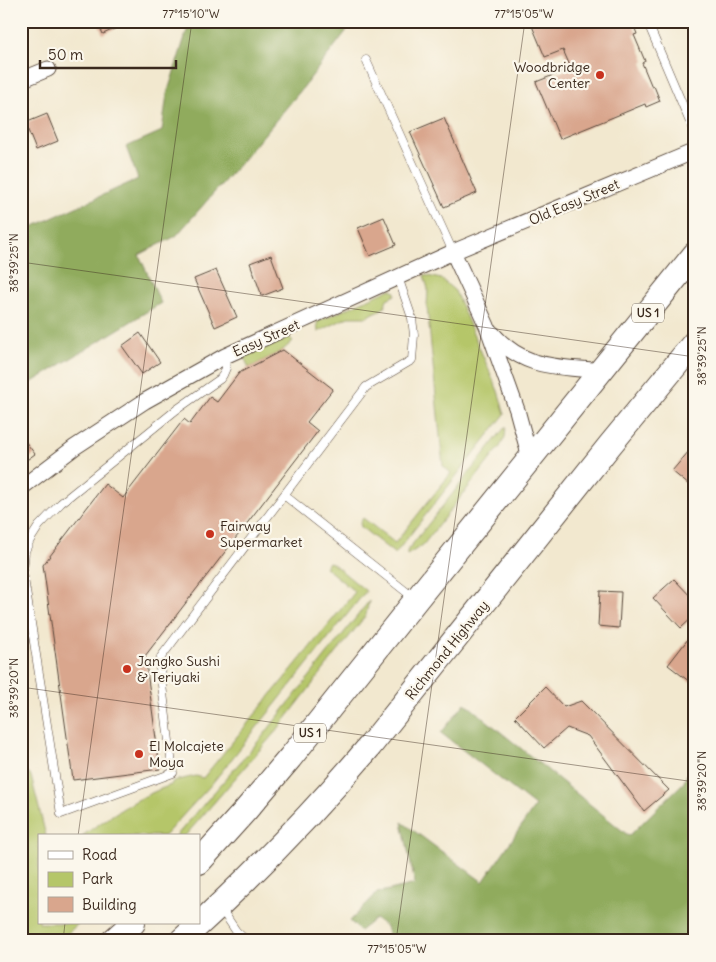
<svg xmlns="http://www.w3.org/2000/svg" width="716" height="962" font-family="Delius,sans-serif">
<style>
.green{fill:#b5c669;stroke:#787844}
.forest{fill:#90ab5d;stroke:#666a3e}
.building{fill:#d9a68d}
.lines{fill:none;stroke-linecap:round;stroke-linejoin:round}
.service-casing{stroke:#564639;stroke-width:9}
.minor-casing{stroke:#564639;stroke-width:17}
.primary-casing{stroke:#564639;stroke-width:26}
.service{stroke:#fff;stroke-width:8}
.minor{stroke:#fff;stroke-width:15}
.primary{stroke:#fff;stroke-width:24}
.ticks{fill:none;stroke:#3b2a1e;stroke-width:1;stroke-opacity:0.45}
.poi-dot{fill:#c8321e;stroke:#fbf7ec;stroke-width:2}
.labels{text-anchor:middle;stroke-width:4.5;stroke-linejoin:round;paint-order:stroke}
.shield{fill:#fbf7ec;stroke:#75685c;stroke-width:1}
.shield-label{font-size:12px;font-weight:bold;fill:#3b2a1e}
.poi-label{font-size:14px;fill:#3b2a1e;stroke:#fbf7ec;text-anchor:start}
.street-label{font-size:14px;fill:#3b2a1e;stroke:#fbf7ec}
.neatline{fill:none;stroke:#3b2a1e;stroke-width:2}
.ticks-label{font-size:12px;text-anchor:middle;fill:#3b2a1e}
</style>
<rect width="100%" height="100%" fill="#fbf7ec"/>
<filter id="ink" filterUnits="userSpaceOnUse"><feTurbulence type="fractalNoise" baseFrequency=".02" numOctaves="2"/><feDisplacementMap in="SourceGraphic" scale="10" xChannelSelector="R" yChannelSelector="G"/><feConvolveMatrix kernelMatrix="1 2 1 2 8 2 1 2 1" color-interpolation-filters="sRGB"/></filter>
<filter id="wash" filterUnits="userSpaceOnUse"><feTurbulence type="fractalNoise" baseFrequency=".0096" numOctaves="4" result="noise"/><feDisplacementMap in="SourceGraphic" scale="20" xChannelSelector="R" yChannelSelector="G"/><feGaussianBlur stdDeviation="1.12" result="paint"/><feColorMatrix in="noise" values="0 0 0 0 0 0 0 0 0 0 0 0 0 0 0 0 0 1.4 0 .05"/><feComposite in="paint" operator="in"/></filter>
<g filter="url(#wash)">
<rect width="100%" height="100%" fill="#f2e8cf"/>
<!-- green -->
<path class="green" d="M424,275L441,279L455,291L498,391L505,414L395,554L361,527L360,523L363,518L395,543L451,473L443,466L427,306L428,289Z
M391,289L395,292V295L387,299L384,308L366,317H348L318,332L317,322Z
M287,335L293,341L283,350L249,368L243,355Z
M506,426L505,437L500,447L423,545L407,555V551Z
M329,562L332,563L366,591L210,786L164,836H82C110,816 139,796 171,785L173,781L196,776L203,778L355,592L325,567Z
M369,601L366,615L278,729L185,836H176L262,737Z
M26,771L31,776L46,836H39V923H79L59,941H21V781Z"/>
<!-- forest -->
<path class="forest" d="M190,21H354L302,89L242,161L176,236L139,255L161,303L21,389V232L138,179L126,147L162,131L167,94Z
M465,703L629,836L684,782L695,755V919L685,941H392L385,925L375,919L360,931L350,921L377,893L415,884L402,822L483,882L535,806L441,733Z"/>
<g id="blocks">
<!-- building -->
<path class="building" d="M97,21H132L103,34Z
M530,21H632L637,34L634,35L645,61L642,63L652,87L654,86L660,101L646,107L645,104L560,139L536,82L571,68L563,50L545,57Z
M47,114L58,141L36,150L25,123Z
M444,118L477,193L444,207L410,132Z
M384,217L396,245L370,256L358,228Z
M271,255L283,288L262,296L250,263Z
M216,270L237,317L215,327L194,279Z
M140,333L160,362L142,374L122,346Z
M283,350L333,389L307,422L318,431L145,656L160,769L73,780L43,565L105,484L123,498L184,419L190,424L210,397L217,402L239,373Z
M21,436L35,454L21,464Z
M695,444V490L672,471Z
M674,579L695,601V615L681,628L653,598Z
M600,591L621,592L619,628L598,626Z
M695,630V675L690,682L668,665Z
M545,687L564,707L581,701L669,790L644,811L588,736L567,728L544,748L515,717Z"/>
</g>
</g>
<g filter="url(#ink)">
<use href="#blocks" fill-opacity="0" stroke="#564639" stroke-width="1"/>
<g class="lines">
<!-- service casing -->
<g class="service-casing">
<path id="service" d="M647,21L695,134
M366,60L453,252
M225,356L226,368L223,375L220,379L176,410L61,503L39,526L30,540L25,551L23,572L61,814L173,773L160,669L161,657L366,387L412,360L414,335L412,318L398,277
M284,495L414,598
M220,907L236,931L247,941"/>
</g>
<!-- minor casing -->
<g class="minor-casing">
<path id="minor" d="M21,80L48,69
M453,252L487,326L517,410L530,458
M492,333C524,370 557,366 601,371
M21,488L75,447L145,401L225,356L453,252L695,151"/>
</g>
<!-- primary casing -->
<g class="primary-casing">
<path id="primary" d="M199,862L245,811L290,758L416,600L695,254
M113,941L133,923
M181,941C249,879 311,816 370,746L610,445L695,342"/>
</g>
<!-- service -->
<use href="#service" class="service"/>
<!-- minor -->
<use href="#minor" class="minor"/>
<!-- primary -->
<use href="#primary" class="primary"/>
</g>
</g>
<!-- ticks -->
<path class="ticks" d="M21,262L695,357M21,687L695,782M78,836L192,21M63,941L65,923M396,941L525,21"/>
<!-- markers -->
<g class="poi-dot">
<circle cx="600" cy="75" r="5"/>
<circle cx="210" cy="534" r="5"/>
<circle cx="127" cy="669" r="5"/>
<circle cx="139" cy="754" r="5"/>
</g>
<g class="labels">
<!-- shield labels -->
<g class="shield">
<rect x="632" y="303.5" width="32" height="19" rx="4"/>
<rect x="294" y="723.5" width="32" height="19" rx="4"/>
</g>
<g class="shield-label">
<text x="648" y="317">US 1</text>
<text x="310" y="737">US 1</text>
</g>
<!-- poi labels -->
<g class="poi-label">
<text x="590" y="72" text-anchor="end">Woodbridge<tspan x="590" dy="16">Center</tspan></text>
<text x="220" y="531">Fairway<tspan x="220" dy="16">Supermarket</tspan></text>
<text x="137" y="666">Jangko Sushi<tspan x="137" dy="16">&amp; Teriyaki</tspan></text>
<text x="149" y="751">El Molcajete<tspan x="149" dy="16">Moya</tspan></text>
</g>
<!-- street labels -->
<g class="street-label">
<text transform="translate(574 202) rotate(-23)" y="5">Old Easy Street</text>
<text transform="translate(266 338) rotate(-24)" y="5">Easy Street</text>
<text transform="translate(447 650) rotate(-51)" y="5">Richmond Highway</text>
</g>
</g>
<!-- margin -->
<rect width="716" height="962" fill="none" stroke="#fbf7ec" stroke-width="55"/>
<!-- legend -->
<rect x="38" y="834" width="162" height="90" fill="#fbf7ec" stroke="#aea59a"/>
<rect x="48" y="851" width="25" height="8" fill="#ffffff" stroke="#aea59a"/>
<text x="82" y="860" font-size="15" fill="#3b2a1e">Road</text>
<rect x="48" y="872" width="25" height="15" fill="#b5c669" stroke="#aea59a"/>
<text x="82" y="884" font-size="15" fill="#3b2a1e">Park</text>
<rect x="48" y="897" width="25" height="15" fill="#d9a68d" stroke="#aea59a"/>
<text x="82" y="910" font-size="15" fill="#3b2a1e">Building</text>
<!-- scale -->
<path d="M40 60v8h136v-8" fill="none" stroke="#3b2a1e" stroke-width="2.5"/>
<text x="48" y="60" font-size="15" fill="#3b2a1e" stroke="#fbf7ec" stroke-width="4" paint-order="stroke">50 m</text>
<rect x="28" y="28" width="660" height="906" class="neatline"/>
<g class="ticks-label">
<text x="191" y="18">77°15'10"W</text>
<text x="524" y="18">77°15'05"W</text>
<text transform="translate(14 263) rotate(-90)" y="4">38°39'25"N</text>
<text transform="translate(702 356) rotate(-90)" y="4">38°39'25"N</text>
<text transform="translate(14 688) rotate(-90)" y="4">38°39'20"N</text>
<text transform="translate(702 781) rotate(-90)" y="4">38°39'20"N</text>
<text x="397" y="953">77°15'05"W</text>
</g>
</svg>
